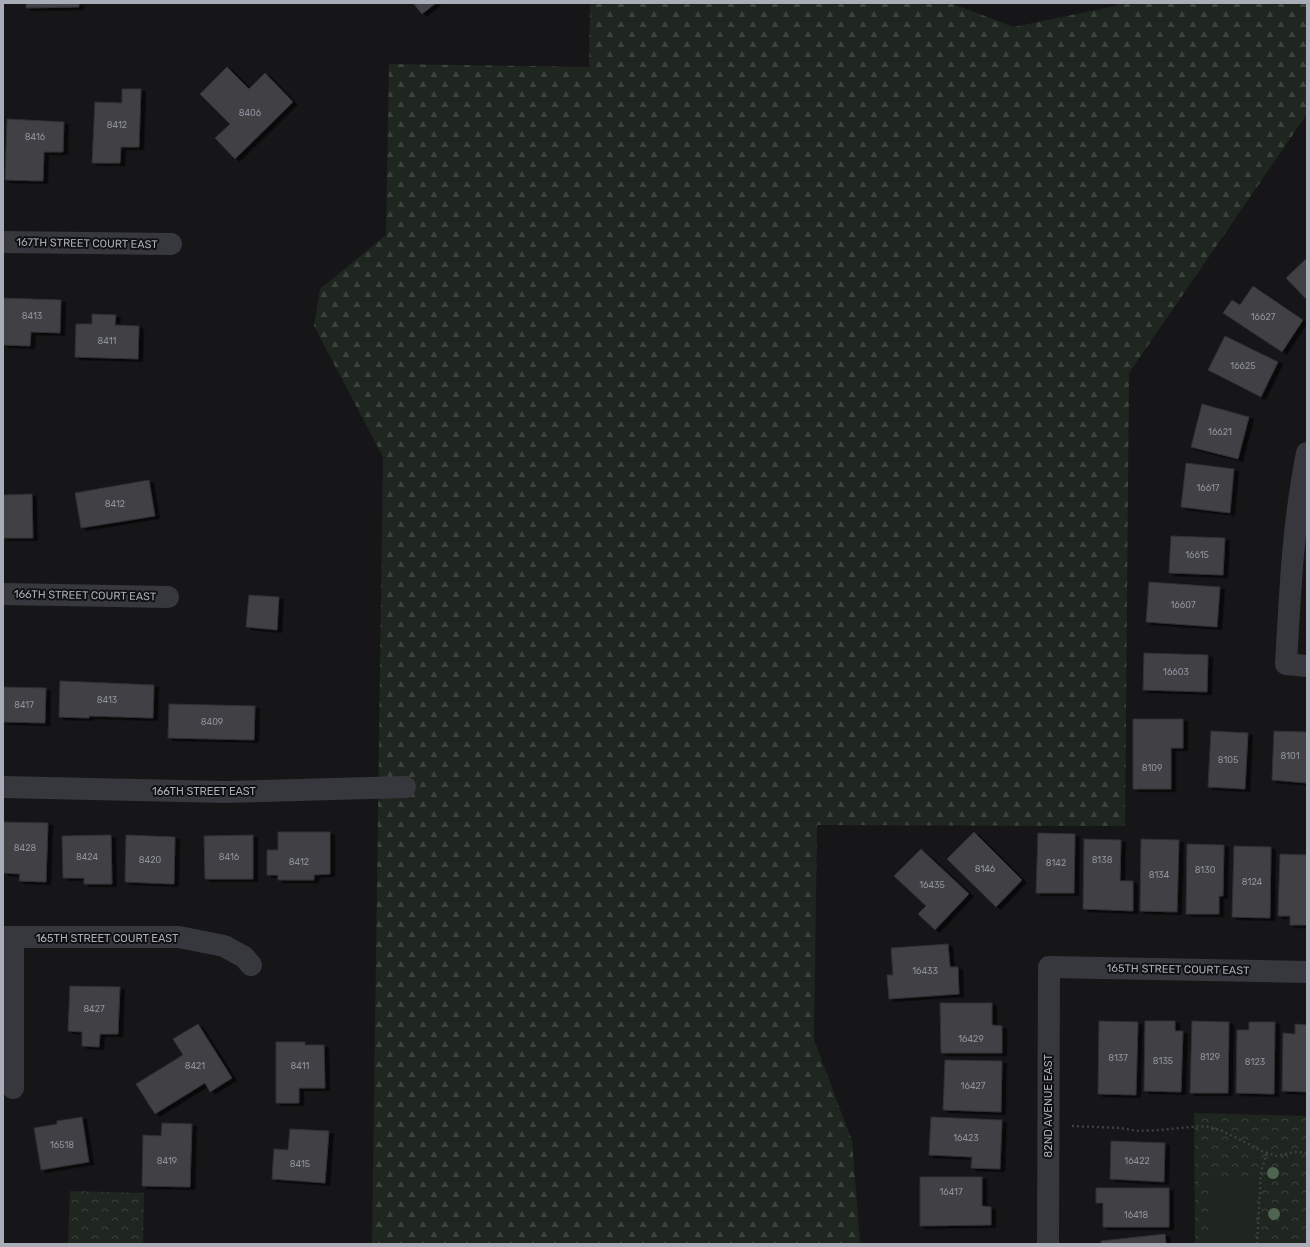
<svg xmlns="http://www.w3.org/2000/svg" width="1310" height="1247" font-family="Rubik,sans-serif">
<style>
.forest{fill:url(#forest-firs)}
.park{fill:url(#park-crowns)}
.pitch{fill:#1e261f}
.building{fill:#404145;stroke:#303034;filter:url(#shadow)}
.lines{fill:none;stroke-linecap:round;stroke-linejoin:round}
.path{stroke:#3d3f44;stroke-width:2.5;stroke-dasharray:2 3;stroke-linecap:butt}
.minor{stroke:#37383d;stroke-width:22}
.tree{fill:#506452}
.labels{text-anchor:middle;stroke-width:4;stroke-linejoin:round;paint-order:stroke}
.number-label{font-size:9px;fill:#8e929b}
.street-label{font-size:11px;fill:#a8adb8;stroke:#111113}
</style>
<defs>
<pattern id="forest-firs" width="22" height="20" patternUnits="userSpaceOnUse"><rect width="22" height="20" fill="#1e261f"/><path d="M5 1l3.5 6h-7zM16 11l3.5 6h-7z" fill="#3c433d"/></pattern>
<pattern id="park-crowns" width="20" height="18" patternUnits="userSpaceOnUse"><rect width="20" height="18" fill="#1e261f"/><path d="M2 6a3 3 0 1 1 6 0M12 15a3 3 0 1 1 6 0" fill="none" stroke="#3c433d"/></pattern>
<filter id="shadow"><feDropShadow dx="4.5" dy="2.5" stdDeviation="0" flood-color="#0009"/></filter>
</defs>
<rect width="100%" height="100%" fill="#161618"/>
<!-- forest -->
<path class="forest" d="M590,3H950L1014,27L1115,6L1117,3H1307V114L1129,373L1125,826L817,825L814,1040L852,1141L860,1241L859,1244H372L383,457L314,326L320,289L386,235L389,64L589,67Z"/>
<!-- park -->
<path class="park" d="M1194,1113L1307,1116V1244H1195Z
M70,1191L144,1193L143,1244H68Z"/>
<!-- pitch -->
<path class="pitch" d="M1212,1178L1258,1181L1254,1244H1208Z"/>
<!-- building -->
<path class="building" d="M26,3H79V7L26,8Z
M413,3H436L422,14Z
M227,67L249,89L265,73L293,102L235,159L215,138L230,124L200,94Z
M122,89H141L139,147H121L120,163H92L95,102L122,103Z
M7,119L64,122L63,152H44L43,181L5,180Z
M1307,258V300L1286,278Z
M1253,286L1303,320L1282,352L1223,313L1232,300L1240,305Z
M3,298L61,300L60,333L31,332L30,346L3,345Z
M92,314L116,315L115,325L139,326L138,359L75,357L76,324H92Z
M1225,336L1278,362L1261,397L1208,370Z
M1202,404L1249,417L1238,459L1191,447Z
M1186,463L1234,469L1230,513L1181,507Z
M149,480L155,516L81,528L75,493Z
M32,494L33,538H3V495Z
M1171,536L1225,538L1223,575L1169,573Z
M1149,582L1220,587L1217,627L1146,622Z
M249,595L279,597L277,630L246,627Z
M1144,653L1208,655L1207,692L1143,690Z
M60,681L154,685L153,718L89,716V718L59,717Z
M3,687L46,688L45,723L3,722Z
M169,704L255,706L254,740L168,738Z
M1133,719H1183V748H1171V789H1133Z
M1211,731L1248,733L1245,789L1208,787Z
M1274,731L1307,732V783L1272,780Z
M3,822L48,823L46,882L19,881L20,874L3,873Z
M278,832H330V874L314,875V880H278V875H267V850H278Z
M974,832L1022,880L996,907L947,859Z
M1038,833L1075,834L1074,893H1036Z
M111,835L112,884H84V878H63L62,836Z
M126,835L175,837L174,884L125,882Z
M253,835V879H205L204,836Z
M1084,839L1121,840L1120,881H1133V911L1083,909Z
M1141,839L1179,840L1177,912L1140,911Z
M1187,844L1224,845L1223,896H1219V914H1186Z
M1234,846L1271,847L1270,918L1232,917Z
M921,849L969,894L935,930L918,914L926,906L894,876Z
M1280,854L1307,855V925H1290V916H1278Z
M948,944L950,967H958L959,994L889,999L887,975H893L891,948Z
M70,986L120,987L118,1034H100L99,1047L82,1046V1032L68,1031Z
M940,1003H992V1025L1002,1026V1053H941Z
M1099,1021L1138,1022L1136,1095L1098,1094Z
M1145,1021H1175V1031H1183L1181,1092L1144,1091Z
M1192,1021L1229,1022L1228,1093H1190Z
M1249,1022H1275L1274,1094L1236,1093L1237,1030H1249Z
M198,1024L232,1078L210,1092L205,1083L155,1114L136,1084L183,1055L173,1039Z
M1295,1024L1307,1025V1092L1282,1091L1283,1033L1295,1034Z
M276,1042H305V1045H324L325,1088H299V1103H276Z
M945,1060L1002,1061L1001,1112L943,1110Z
M82,1117L89,1162L41,1170L34,1128L57,1124V1121Z
M931,1117L1002,1120L1000,1169L971,1168L972,1157L929,1155Z
M162,1123L192,1124L190,1187L142,1186L143,1135L161,1136Z
M290,1129L329,1131L325,1183L272,1179L274,1149L288,1150Z
M1111,1141L1165,1143L1164,1182L1110,1179Z
M920,1177H982V1206L991,1207V1225L920,1226Z
M1096,1188H1169V1227H1103V1203H1096Z
M1165,1234L1166,1244H1101V1241Z"/>
<g class="lines">
<!-- path -->
<path class="path" d="M1072,1126L1120,1128L1139,1131L1160,1130L1200,1126L1209,1127L1222,1131L1241,1140L1259,1150L1277,1156L1294,1152L1307,1153
M1257,1244L1261,1172L1267,1152"/>
<!-- minor -->
<path class="minor" d="M3,242L171,244
M1307,453C1293,523 1290,593 1286,664L1307,666
M3,594L168,597
M3,787L225,792L405,787
M3,937H179L224,946L244,957L251,965
M13,1088V938
M1048,1244L1049,967L1307,972"/>
</g>
<!-- trees -->
<g class="tree">
<circle cx="1273" cy="1173" r="6"/>
<circle cx="1274" cy="1214" r="6"/>
</g>
<g class="labels">
<!-- number labels -->
<g class="number-label">
<text x="250" y="116">8406</text>
<text x="117" y="128">8412</text>
<text x="35" y="140">8416</text>
<text x="32" y="319">8413</text>
<text x="1263" y="320">16627</text>
<text x="107" y="344">8411</text>
<text x="1243" y="369">16625</text>
<text x="1220" y="435">16621</text>
<text x="1208" y="491">16617</text>
<text x="115" y="507">8412</text>
<text x="1197" y="558">16615</text>
<text x="1183" y="608">16607</text>
<text x="1176" y="675">16603</text>
<text x="107" y="703">8413</text>
<text x="24" y="708">8417</text>
<text x="212" y="725">8409</text>
<text x="1290" y="759">8101</text>
<text x="1228" y="763">8105</text>
<text x="1152" y="771">8109</text>
<text x="25" y="851">8428</text>
<text x="87" y="860">8424</text>
<text x="229" y="860">8416</text>
<text x="150" y="863">8420</text>
<text x="1102" y="863">8138</text>
<text x="299" y="865">8412</text>
<text x="1056" y="866">8142</text>
<text x="985" y="872">8146</text>
<text x="1205" y="873">8130</text>
<text x="1159" y="878">8134</text>
<text x="1252" y="885">8124</text>
<text x="932" y="888">16435</text>
<text x="925" y="974">16433</text>
<text x="94" y="1012">8427</text>
<text x="971" y="1042">16429</text>
<text x="1210" y="1060">8129</text>
<text x="1118" y="1061">8137</text>
<text x="1163" y="1064">8135</text>
<text x="1255" y="1065">8123</text>
<text x="195" y="1069">8421</text>
<text x="300" y="1069">8411</text>
<text x="973" y="1089">16427</text>
<text x="966" y="1141">16423</text>
<text x="62" y="1148">16518</text>
<text x="167" y="1164">8419</text>
<text x="1137" y="1164">16422</text>
<text x="300" y="1167">8415</text>
<text x="951" y="1195">16417</text>
<text x="1136" y="1218">16418</text>
</g>
<!-- street labels -->
<g class="street-label">
<text transform="translate(87 243) rotate(1)" y="4">167TH STREET COURT EAST</text>
<text transform="translate(85 595) rotate(1)" y="4">166TH STREET COURT EAST</text>
<text x="204" y="795">166TH STREET EAST</text>
<text x="107" y="942">165TH STREET COURT EAST</text>
<text transform="translate(1178 969) rotate(1)" y="4">165TH STREET COURT EAST</text>
<text transform="translate(1048 1106) rotate(-90)" y="4">82ND AVENUE EAST</text>
</g>
</g>
<!-- border -->
<rect width="1310" height="1247" fill="none" stroke="#a8adb8" stroke-width="8"/>
</svg>
